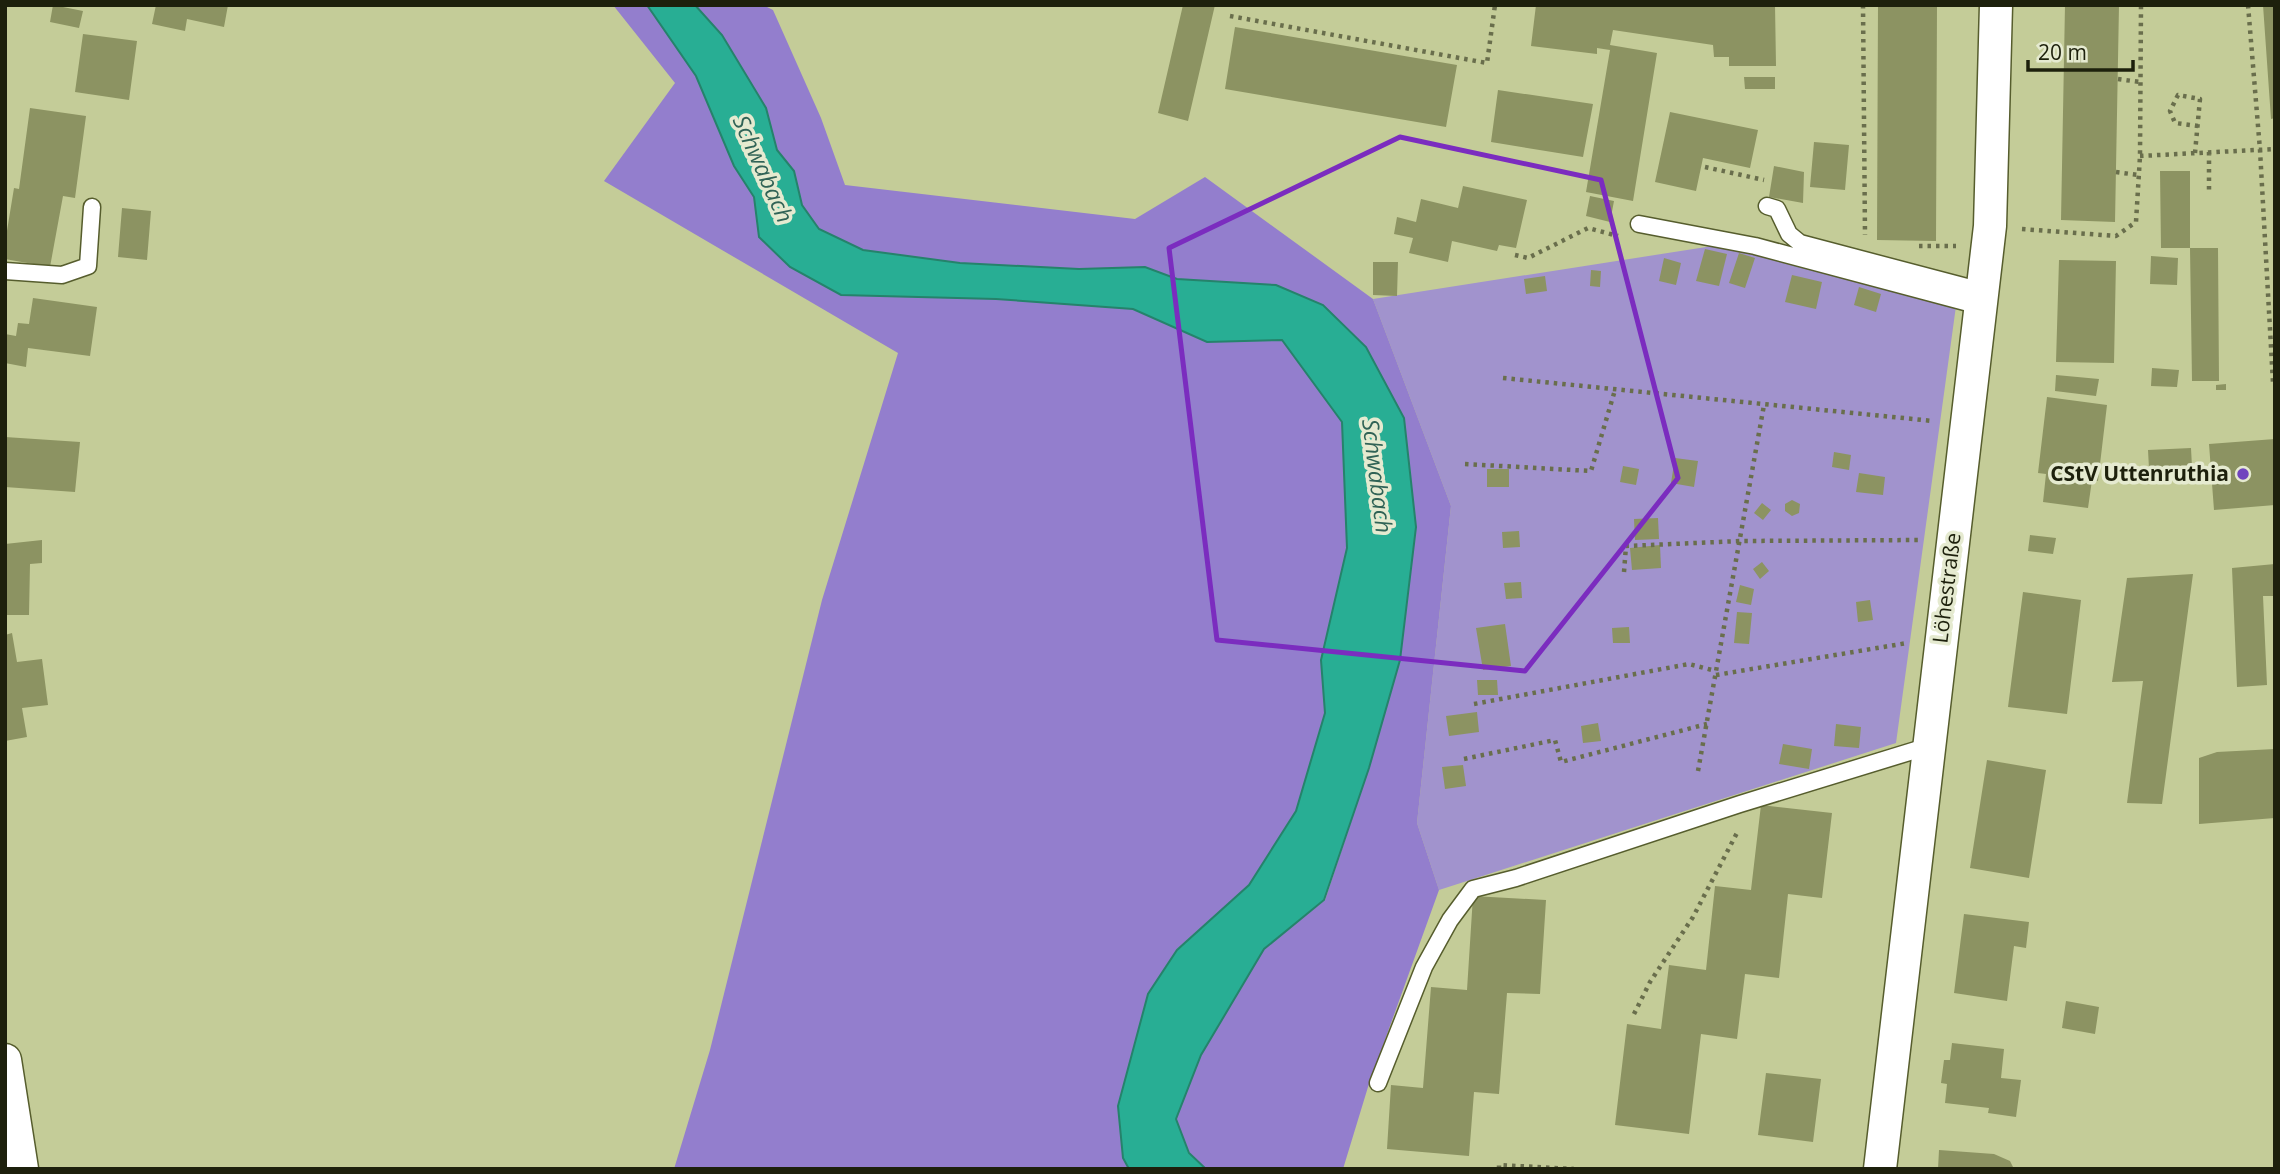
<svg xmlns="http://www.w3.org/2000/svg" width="2280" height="1174" font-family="'Open Sans',sans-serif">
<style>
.green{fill:#a193cd}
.forest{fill:#937ecd}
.water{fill:#28ae94;stroke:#25836b;stroke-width:2}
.building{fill:#8c9362}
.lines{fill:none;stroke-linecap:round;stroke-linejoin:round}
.lane-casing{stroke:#565d2d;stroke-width:19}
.street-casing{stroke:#565d2d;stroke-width:35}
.path{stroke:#696e4c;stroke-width:4.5;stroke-dasharray:3.5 5;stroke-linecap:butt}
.lane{stroke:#fff;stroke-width:16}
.street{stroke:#fff;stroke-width:32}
.marked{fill:none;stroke:#7b2cbf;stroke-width:5;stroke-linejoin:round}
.poi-dot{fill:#7045be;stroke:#e5ead0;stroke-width:2.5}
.labels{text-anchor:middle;stroke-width:7;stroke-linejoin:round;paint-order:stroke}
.poi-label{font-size:21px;font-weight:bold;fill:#1d200c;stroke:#e5ead0;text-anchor:end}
.street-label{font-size:21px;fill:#1d200c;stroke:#e5ead0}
.water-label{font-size:23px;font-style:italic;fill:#306356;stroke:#e5ead0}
</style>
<rect width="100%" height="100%" fill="#c4cc98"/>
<!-- green -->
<path class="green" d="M1719,245L1763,255L1956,306L1896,743L1439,890L1417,823L1451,506L1373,299Z"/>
<!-- forest -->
<path class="forest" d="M613,5H647L696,76L734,166L754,197L759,237L790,267L841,295L996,299L1133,309L1207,342L1282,340L1342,422L1347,548L1321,660L1325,713L1296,811L1249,885L1177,949L1148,994L1118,1106L1123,1158L1129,1169H674L710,1050L822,600L898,353L604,181L675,83Z
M695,5H763L773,10L821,118L845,185L1135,219L1205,177L1373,299L1451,506L1417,823L1439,890L1368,1087L1343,1169H1206L1190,1154L1176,1119L1201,1055L1264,949L1325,900L1369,768L1400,660L1404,418L1366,347L1323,305L1276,285L1177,279L1145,267L1079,269L960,263L863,250L819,229L802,205L794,171L777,150L766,108L722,35Z"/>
<!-- water -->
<path class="water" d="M647,5H695L722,35L766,108L777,150L794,171L802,205L819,229L863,250L960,263L1079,269L1145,267L1177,279L1276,285L1323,305L1366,347L1404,418L1416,527L1400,660L1369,768L1324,900L1264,949L1201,1055L1176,1119L1189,1153L1206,1169H1129L1123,1158L1118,1106L1148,994L1177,950L1249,885L1296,811L1325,713L1321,660L1347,548L1342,422L1282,340L1207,342L1133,309L996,299L841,295L790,267L759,237L754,197L734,166L696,76Z"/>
<!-- building -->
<path class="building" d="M53,5L83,11L79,28L50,22Z
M156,5H228L224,27L187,19L185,31L152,24Z
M1183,5H1215L1188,121L1158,113Z
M1536,5H1775L1776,66H1729V57H1714L1713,45L1613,30L1610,45L1657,53L1633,201L1586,192L1610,50L1597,48V54L1531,46Z
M1878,5H1937L1936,241L1877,240Z
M2065,5H2119L2115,222L2061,220Z
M2263,5H2275V118L2271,119Z
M1235,27L1457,65L1446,127L1225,89Z
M83,34L137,41L129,100L75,92Z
M1744,77H1775V89H1745Z
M1498,90L1593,104L1583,157L1491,142Z
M30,108L86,116L75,198L63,196L50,267L5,259V243L14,188L19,189Z
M1670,112L1758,130L1750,168L1703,158L1696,191L1655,182Z
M1814,142L1849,145L1845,190L1810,187Z
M1774,166L1804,172L1803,203L1769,197Z
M2160,171H2190V248H2161Z
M1463,186L1527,200L1516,248L1499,245L1497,251L1452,241L1448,262L1409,253L1413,238L1394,234L1397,217L1416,222L1421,199L1458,208Z
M1590,196L1614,201L1610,222L1586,216Z
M122,208L151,211L147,260L118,257Z
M2190,248H2218L2219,381H2192Z
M1705,249L1727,254L1719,286L1696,281Z
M1739,253L1755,258L1745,288L1729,283Z
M2151,256L2178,258L2177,285L2150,284Z
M1664,258L1681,263L1676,285L1659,281Z
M2059,260L2116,261L2114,363L2056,362Z
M1373,262H1398L1397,296L1373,295Z
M1591,270L1601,271L1600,287L1590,286Z
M1792,275L1822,282L1816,309L1785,302Z
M1545,276L1547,291L1526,294L1524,279Z
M1859,287L1881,294L1876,312L1854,305Z
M33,298L97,307L90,356L28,348L26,367L5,363V334L16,336L18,323L29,324Z
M2152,368L2179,370L2177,387L2151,386Z
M2056,375L2099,379L2096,396L2055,391Z
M2226,384V390H2216V385Z
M2047,397L2107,405L2098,481L2092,480L2088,508L2043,502L2046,474L2038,473Z
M5,437L80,442L75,492L5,487Z
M2275,439V505L2214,510L2209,444Z
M2191,448L2192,467L2149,469L2148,450Z
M1834,452L1851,455L1849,470L1832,467Z
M1675,458L1698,461L1694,487L1671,483Z
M1623,466L1639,469L1636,485L1620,482Z
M1487,469H1509V487H1487Z
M1859,473L1885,477L1883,495L1856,492Z
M1792,500L1800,504L1799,513L1792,516L1785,511V504Z
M1762,503L1771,510L1763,520L1754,513Z
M1658,518L1659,539L1635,540L1634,519Z
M1519,531L1520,547L1503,548L1502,532Z
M2030,535L2056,538L2053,554L2028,551Z
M42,540V563L30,564L29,615H5V544Z
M1660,545L1661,568L1632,570L1630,548Z
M1762,562L1769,571L1760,579L1753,569Z
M2275,564V596H2263L2267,685L2237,687L2232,568Z
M2193,574L2162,804L2127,803L2143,681L2112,682L2127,578Z
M1521,582L1522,598L1506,599L1504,583Z
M1740,585L1754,589L1751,605L1736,602Z
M2023,592L2081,600L2067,714L2008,707Z
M1870,600L1873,620L1858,622L1856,602Z
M1737,612L1752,613L1749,644L1734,643Z
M1505,624L1511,666L1483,670L1476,628Z
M1629,627L1630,643H1613L1612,628Z
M12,633L17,662L42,659L48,705L22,708L27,737L5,741V635Z
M1477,680H1497L1498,695H1478Z
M1477,712L1479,732L1449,736L1446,716Z
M1598,723L1601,741L1583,743L1581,726Z
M1836,724L1861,727L1859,748L1834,746Z
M1783,744L1812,749L1809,769L1779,764Z
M2275,749V818L2199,824V758L2217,752Z
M1987,760L2046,770L2029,878L1970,868Z
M1463,765L1466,786L1445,789L1442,767Z
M1761,805L1832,813L1822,898L1788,894L1779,978L1745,974L1737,1039L1701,1034L1689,1134L1615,1125L1627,1024L1661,1029L1669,965L1706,970L1715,886L1751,890Z
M1473,896L1546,900L1540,994L1507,993L1499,1094L1474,1092L1469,1156L1387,1149L1391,1085L1423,1088L1431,987L1467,990Z
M1964,914L2029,922L2026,948L2014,946L2007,1001L1954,993Z
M2066,1001L2099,1007L2095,1034L2062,1028Z
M1952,1043L2004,1049L2001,1078L2021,1080L2016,1117L1988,1113L1989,1108L1945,1103L1947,1084L1941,1083L1944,1060H1950Z
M1766,1073L1821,1079L1813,1142L1758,1135Z
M1939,1150L1994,1154L2010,1161L2014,1169H1938Z"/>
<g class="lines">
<!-- lane casing -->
<g class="lane-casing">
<path id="lane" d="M1767,206L1777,209L1789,234L1800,243L1982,291
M1639,224L1755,246L1980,306
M5,271L62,275L88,266L92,207
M1378,1083L1424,967L1450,920L1473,889L1516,878L1740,804L1929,746"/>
</g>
<!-- street casing -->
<g class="street-casing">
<path id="street" d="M5,1060L22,1169
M1880,1169L1990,226L1996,5"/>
</g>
<!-- path -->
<path class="path" d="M1863,5L1865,235
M2248,5L2260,150L2273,383
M1230,16L1487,63L1495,5
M2118,79L2140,82
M2209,152V190
M2195,153L2200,99L2178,95L2170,111L2175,123L2198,126
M2140,156L2275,149
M1705,167L1764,180
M2116,172L2138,175
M2022,229L2116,236L2136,222L2140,156L2141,5
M1919,246H1956
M1515,255L1528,258L1588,228L1618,236
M1503,378L1933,421
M1465,464L1591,471L1615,390
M1624,572L1626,546L1741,541L1921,540
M1716,675L1907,643
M1474,704L1689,664L1716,671
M1464,759L1555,740L1561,762L1707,724
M1698,771L1764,405
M1634,1014L1650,982L1693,917L1738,831
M1499,1169V1165L1574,1169"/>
<!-- lane -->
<use href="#lane" class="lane"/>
<!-- street -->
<use href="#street" class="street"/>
</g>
<!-- marked area -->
<path class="marked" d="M1400,137L1601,180L1678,478L1525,671L1217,640L1169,248Z"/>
<!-- markers -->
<circle class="poi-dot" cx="2243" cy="474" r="7"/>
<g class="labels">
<!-- poi labels -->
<g class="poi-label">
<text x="2229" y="481">CStV Uttenruthia</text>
</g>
<!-- street labels -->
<g class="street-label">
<text transform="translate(1947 588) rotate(-83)" y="7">Löhestraße</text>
</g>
<!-- water labels -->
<g class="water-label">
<text transform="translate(763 169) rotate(66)" y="8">Schwabach</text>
<text transform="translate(1377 476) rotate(83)" y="8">Schwabach</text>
</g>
</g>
<!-- border -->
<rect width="2280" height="1174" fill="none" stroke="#1d200c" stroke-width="14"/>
<!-- scale -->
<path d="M2028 60v10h105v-10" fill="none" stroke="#1d200c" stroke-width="3.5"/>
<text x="2038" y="60" font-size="21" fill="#1d200c" stroke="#e5ead0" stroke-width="5" paint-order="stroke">20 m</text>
</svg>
